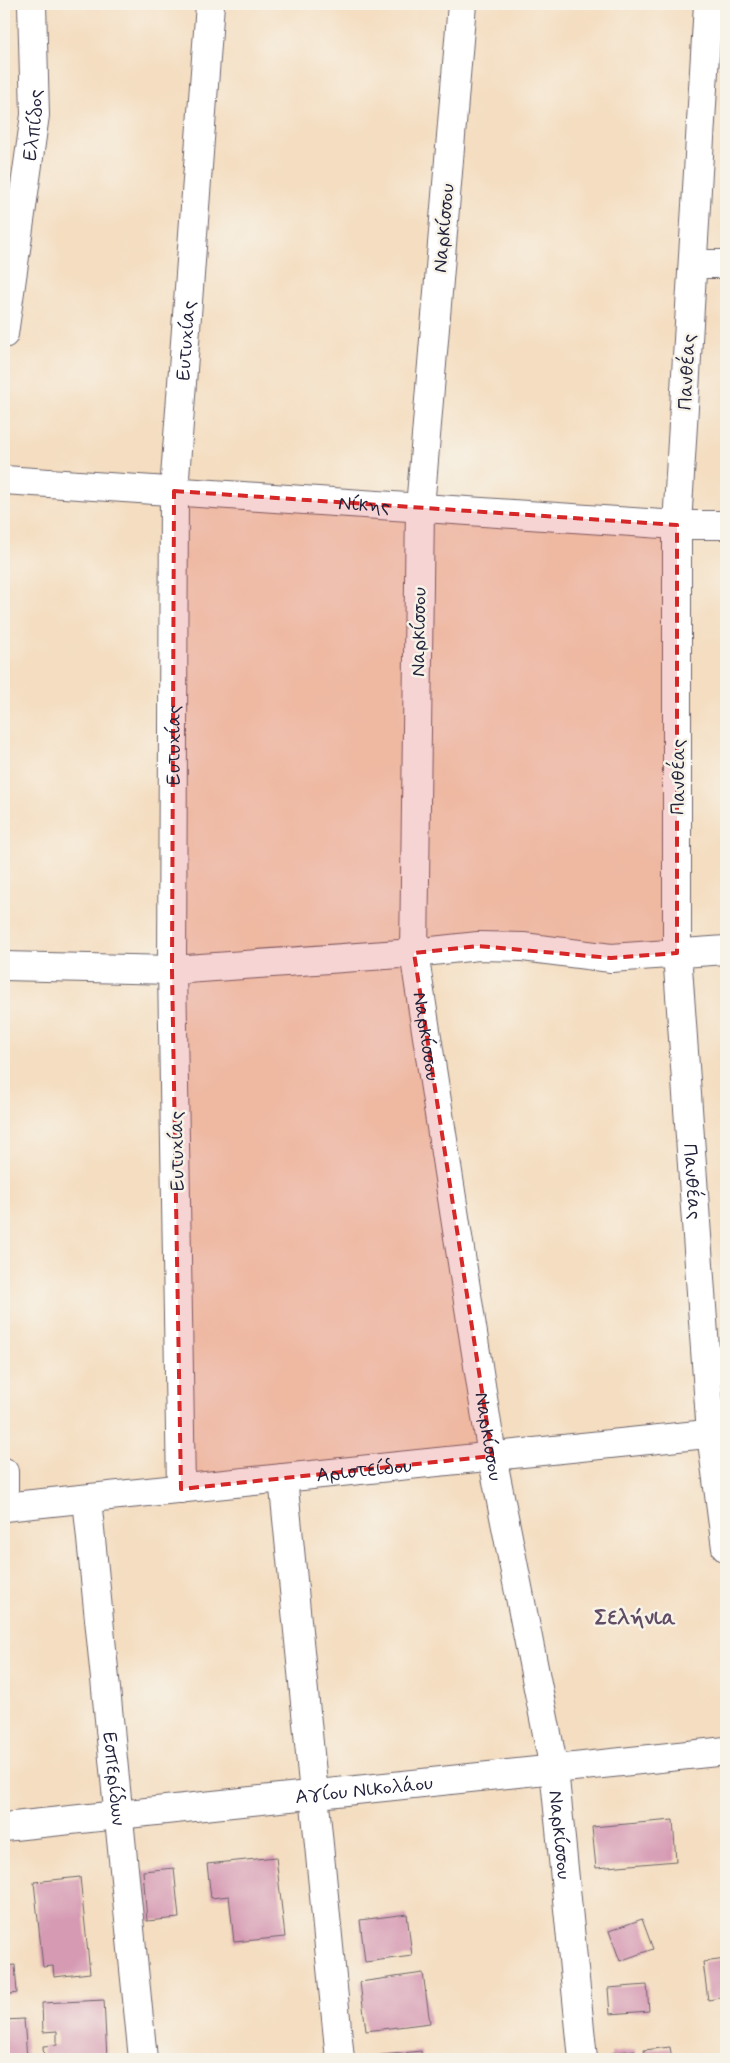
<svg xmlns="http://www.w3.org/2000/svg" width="730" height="2063" font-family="Mynerve,sans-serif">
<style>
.building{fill:#d69ab3}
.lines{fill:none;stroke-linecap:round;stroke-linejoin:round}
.street-casing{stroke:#6c636a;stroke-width:30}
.secondary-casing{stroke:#6c636a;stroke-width:30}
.street{stroke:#fff;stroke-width:28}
.secondary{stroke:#fff;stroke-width:28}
.marked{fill:#d62828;fill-opacity:0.2;stroke:#d62828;stroke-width:4;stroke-dasharray:10 6;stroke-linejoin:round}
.labels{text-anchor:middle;stroke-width:5;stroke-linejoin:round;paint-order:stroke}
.street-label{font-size:20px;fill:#22223b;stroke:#f7f3e8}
.quarter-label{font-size:22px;font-weight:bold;fill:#614c65;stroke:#f7f3e8}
</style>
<rect width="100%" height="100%" fill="#f7f3e8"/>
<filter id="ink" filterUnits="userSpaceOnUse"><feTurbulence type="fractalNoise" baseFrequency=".02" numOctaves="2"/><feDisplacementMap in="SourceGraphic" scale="10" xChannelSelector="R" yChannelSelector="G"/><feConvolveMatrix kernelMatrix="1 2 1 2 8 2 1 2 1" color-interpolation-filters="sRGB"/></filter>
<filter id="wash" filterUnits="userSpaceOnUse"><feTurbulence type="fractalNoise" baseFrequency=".0096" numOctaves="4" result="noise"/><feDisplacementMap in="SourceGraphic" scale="20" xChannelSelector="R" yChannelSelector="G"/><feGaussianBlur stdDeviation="1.12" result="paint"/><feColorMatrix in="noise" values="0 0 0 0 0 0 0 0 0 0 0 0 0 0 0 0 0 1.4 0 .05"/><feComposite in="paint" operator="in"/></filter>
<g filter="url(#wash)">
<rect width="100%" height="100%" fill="#f4ddc0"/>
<g id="blocks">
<!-- building -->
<path class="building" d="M673,1820L676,1861L596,1868L592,1827Z
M276,1857L285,1937L234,1942L229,1896L211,1898L207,1864Z
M174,1868L179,1918L147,1921L143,1871Z
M80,1877L90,1973L54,1977L53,1966L43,1967L34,1882Z
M407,1914L412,1956L365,1962L360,1920Z
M642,1919L653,1949L620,1961L609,1931Z
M726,1959V1997L708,2000L703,1962Z
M15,1965L17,1993L4,1995V1966Z
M423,1973L430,2023L366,2031L360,1982Z
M647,1985L649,2011L610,2014L608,1988Z
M104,2000L107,2059H44L43,2046L57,2045V2031L43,2032L42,2003Z
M24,2019L27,2059H4V2020Z
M670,2047L672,2059H646L644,2050Z
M635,2050L636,2059H611V2053Z
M421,2051L422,2059H373V2056Z"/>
</g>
</g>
<g filter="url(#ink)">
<use href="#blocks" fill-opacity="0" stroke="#6c636a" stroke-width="1"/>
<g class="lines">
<!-- street casing -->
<g class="street-casing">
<g id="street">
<path id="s1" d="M462,4L420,508L414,953L492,1456L554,1769L583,2059"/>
<path id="s2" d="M708,4L677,525V953L711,1434L726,1548"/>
<path d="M693,264H726"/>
<path id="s3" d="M4,334L35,115L32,4"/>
<path id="s4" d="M4,480L677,525H726"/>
<path d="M4,966L172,970L414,953L478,946L523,947L611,958L726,950"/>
<path d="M4,1472V1507"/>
<path d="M283,1478L340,2059"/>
<path id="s5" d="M181,1489L172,970L174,491L210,4"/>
<path id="s6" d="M87,1499L143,2059"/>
<path id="s7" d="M4,1507L726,1432"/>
</g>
</g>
<!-- secondary casing -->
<g class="secondary-casing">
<g id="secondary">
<path id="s8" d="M4,1827L726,1751"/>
</g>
</g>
<!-- street -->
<use href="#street" class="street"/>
<!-- secondary -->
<use href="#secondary" class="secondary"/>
</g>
</g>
<!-- marked area -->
<path class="marked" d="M174,491L677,525V953L611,958L478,946L414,953L492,1456L181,1489L172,970Z"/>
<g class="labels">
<!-- street labels -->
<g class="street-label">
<text dy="7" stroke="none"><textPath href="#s3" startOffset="211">Ελπίδος</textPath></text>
<text transform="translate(443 228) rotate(-85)" y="7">Ναρκίσσου</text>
<text dy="7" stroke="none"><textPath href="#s5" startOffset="1149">Ευτυχίας</textPath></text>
<text transform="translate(686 372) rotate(-87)" y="7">Πανθέας</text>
<text dy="7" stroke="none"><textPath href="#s4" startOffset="361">Νίκης</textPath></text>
<text transform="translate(418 632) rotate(-89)" y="7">Ναρκίσσου</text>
<text dy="7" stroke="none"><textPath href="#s5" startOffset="744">Ευτυχίας</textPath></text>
<text transform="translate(677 777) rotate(-90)" y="7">Πανθέας</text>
<text dy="7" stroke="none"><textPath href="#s1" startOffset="1035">Ναρκίσσου</textPath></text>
<text transform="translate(176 1151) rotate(-91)" y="7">Ευτυχίας</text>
<text dy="7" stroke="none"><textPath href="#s2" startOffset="1179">Πανθέας</textPath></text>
<text dy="7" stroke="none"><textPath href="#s1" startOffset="1440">Ναρκίσσου</textPath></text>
<text dy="7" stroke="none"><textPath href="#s7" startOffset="362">Αριστείδου</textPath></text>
<text dy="7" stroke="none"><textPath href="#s6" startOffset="281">Εσπερίδων</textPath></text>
<text dy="7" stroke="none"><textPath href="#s8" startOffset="362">Αγίου Νικολάου</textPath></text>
<text dy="7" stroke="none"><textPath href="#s1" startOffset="1845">Ναρκίσσου</textPath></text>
</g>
<!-- quarter labels -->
<g class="quarter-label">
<text x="635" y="1624">Σελήνια</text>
</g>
</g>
<!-- margin -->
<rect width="730" height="2063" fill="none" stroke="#f7f3e8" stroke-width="20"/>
</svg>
